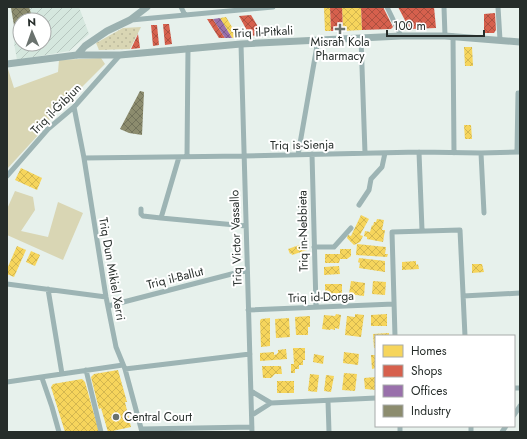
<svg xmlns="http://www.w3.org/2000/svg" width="527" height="439" font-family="Jost,sans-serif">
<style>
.industrial{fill:url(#industrial-furrows);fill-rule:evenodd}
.green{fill:#d9d6b4}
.park{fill:url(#park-dots)}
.homes{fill:url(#homes-cross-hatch)}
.shops{fill:url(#shops-cross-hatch)}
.offices{fill:url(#offices-cross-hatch)}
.industry{fill:url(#industry-cross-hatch)}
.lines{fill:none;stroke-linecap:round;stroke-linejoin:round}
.street{stroke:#9db4b4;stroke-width:5}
.secondary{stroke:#9bb1b0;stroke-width:7}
.poi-dot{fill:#6a726e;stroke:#fff;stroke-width:1.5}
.labels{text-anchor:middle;stroke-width:4;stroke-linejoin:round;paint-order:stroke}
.street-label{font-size:12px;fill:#262d2a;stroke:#fff}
.poi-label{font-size:12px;fill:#262d2a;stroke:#fff}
</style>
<defs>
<pattern id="industrial-furrows" width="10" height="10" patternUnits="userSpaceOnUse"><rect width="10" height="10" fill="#d5e7de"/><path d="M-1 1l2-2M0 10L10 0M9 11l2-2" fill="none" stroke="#b7c6bf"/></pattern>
<pattern id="park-dots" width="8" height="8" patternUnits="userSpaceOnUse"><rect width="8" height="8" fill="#d9d6b4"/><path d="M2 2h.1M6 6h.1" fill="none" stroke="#bab89b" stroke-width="1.8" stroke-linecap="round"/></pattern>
<pattern id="homes-cross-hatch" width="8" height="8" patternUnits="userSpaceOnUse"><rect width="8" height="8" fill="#f6d55c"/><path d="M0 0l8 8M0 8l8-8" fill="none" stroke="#d3b750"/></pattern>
<pattern id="shops-cross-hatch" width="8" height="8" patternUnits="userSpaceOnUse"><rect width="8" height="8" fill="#d6604d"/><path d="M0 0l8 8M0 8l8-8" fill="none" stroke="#ad5040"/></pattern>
<pattern id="offices-cross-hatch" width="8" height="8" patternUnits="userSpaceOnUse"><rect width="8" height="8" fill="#9970ab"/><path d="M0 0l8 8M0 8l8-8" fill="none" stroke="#7d5c8b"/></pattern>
<pattern id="industry-cross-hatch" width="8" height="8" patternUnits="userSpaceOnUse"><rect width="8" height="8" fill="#8c8c6e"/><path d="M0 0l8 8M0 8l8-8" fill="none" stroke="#72735b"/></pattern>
</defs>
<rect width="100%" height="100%" fill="#e7f1ec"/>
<!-- industrial -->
<path class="industrial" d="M11,7H79L89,34L69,51L17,60L14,43L16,34ZM20,20H44V44H20Z"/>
<!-- green -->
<path class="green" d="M101,58L105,64L43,126L40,133L7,169V69H8L14,88L58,72L59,60Z
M15,191L33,197L35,210L21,231L48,237L58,202L83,213L63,260L7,235V209Z"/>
<!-- park -->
<path class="park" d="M141,27L130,49L99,50L96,43L123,28Z"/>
<!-- homes -->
<path class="homes" d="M342,7H361L362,30L343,31Z
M324,8H330L331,31H325Z
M226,17L238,37L232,38L220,18Z
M464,47H472L473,66H465Z
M464,125H471L472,139H465Z
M21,168L42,178L37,190L15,180Z
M361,215L369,219L360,235L363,236L360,242L354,245L347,238L348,235L351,236Z
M377,219L384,220L382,230H385L383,242L367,239V237L364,236L365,231L370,232L372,225L373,226L374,222H376Z
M305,243L307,250L292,255L291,253L290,254L288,249Z
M357,244L386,247L385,254H388L387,257L356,255Z
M17,246L26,250L14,277L7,274V269Z
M340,249H351V256L347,259H340L339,263H325V254H340Z
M31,251L40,255L35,266L26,262Z
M359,258L385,261V272L359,268L360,263L358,262Z
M416,261V265L418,264L419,269L402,270V262Z
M472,264H482L484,272L472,273Z
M339,266L340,274L324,275V267Z
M351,281L365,283L364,296L349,294Z
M373,281L386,282L385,295L372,294Z
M325,284H342V297H325Z
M336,314L341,315L339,329L335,328V330L331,329L330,330L322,329L324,315L335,316Z
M355,314L364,315L361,337L345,335L347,316L355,317Z
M387,314V326H371V315Z
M310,316V327H308V335H296L295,317Z
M270,318V346L261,347L260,321L261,319Z
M289,318L290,337L276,338L275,319Z
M389,333V336H376V348H374L373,334Z
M293,348H305V360H303V365H299V369H295V373H291V364H294Z
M286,349L287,359L260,361V353L274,352V355L277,354V353H278V350Z
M344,352L359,354L358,365L343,363Z
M314,354L324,356L323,364L313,362Z
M371,355H376V368L372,369Z
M262,366H281L282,374H275L271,378H263Z
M118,370L127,402H125L131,427L108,432L101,408L99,409L91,377L94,374Z
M344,373L357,374L355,391L342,390Z
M310,374L319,375L317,392L308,391Z
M326,375L334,376L331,392L324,391Z
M376,377V390L365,389L364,378Z
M82,379L85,382L99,432H65L51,387L53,384Z
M277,381H294V393H277Z"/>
<!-- shops -->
<path class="shops" d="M342,7L343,31H331L330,8Z
M361,7H383L393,27L391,29L362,30Z
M398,7H434L436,28L411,29V28L408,26Z
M495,13L496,30L494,33H484V14Z
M251,15L263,35L250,36L239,16Z
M207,19H213L225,38H219Z
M163,24H169L172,44L165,45Z
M151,25H157L159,45L153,46Z
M138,34L140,48L131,49Z"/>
<!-- offices -->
<path class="offices" d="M220,18L232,38H225L213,19Z"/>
<!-- industry -->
<path class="industry" d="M17,7H29L33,20H20V37H16L11,8Z
M140,91L144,92L142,135L129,133L120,129Z"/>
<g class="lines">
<!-- street -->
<path class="street" d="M181,7L185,15
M387,7L401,36
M444,7L445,36
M498,7L500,40
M131,20L273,7
M453,36L454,153
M361,38L365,153
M241,44L252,432
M74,107L84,158L106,297L116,347L125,369L142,432
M419,152L422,230
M517,152L518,93H520
M481,153L484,213
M312,154L316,306
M298,155L318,40
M179,157L161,218L246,226
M187,157L188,48
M84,158L244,156L419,152L481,153L520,152
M7,176L48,129L74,107L120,55
M359,205L369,190L371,179L382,167L385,153
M141,209V214L143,216L161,218
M314,247H334L351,228
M7,284L106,297
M48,289L62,374
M463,296L520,293
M108,306L247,270
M248,310L394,304
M395,336L392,232L460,230L465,336
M125,369L250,354
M86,370L101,432
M42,378L52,407L59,432
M7,382L123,365
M514,388H520
M251,391L271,403
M328,401L329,432
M252,415L271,403L376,398
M514,415L520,406
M400,426V432
M471,426V432
M141,429L252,427
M502,432L506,426"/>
<!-- secondary -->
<path class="secondary" d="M77,55L85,46L107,31L130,20L147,7
M7,64L77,55H120L241,44L401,36H445L520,42"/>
</g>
<!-- markers -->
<g class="poi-dot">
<path d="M338 23h4v4h4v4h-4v4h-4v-4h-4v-4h4z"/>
<circle cx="116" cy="417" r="4"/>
</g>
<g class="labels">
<!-- street labels -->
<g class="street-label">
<text transform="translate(263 32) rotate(-3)" y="4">Triq il-Pitkali</text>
<text transform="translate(56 109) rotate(-45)" y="4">Triq il-Ġibjun</text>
<text transform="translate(302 145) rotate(-1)" y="4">Triq is-Sienja</text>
<text transform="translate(303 231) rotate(-91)" y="4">Triq in-Nebbieta</text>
<text transform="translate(236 238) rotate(-92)" y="4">Triq Victor Vassallo</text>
<text transform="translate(112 269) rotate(80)" y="4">Triq Dun Mikiel Xerri</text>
<text transform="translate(175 278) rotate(-14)" y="4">Triq il-Ballut</text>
<text transform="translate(321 297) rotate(-2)" y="4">Triq id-Dorga</text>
</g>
<!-- poi labels -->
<g class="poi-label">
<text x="340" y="46">Misraħ Kola<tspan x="340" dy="14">Pharmacy</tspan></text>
<text x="124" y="421" text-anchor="start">Central Court</text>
</g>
</g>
<!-- border -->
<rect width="527" height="439" fill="none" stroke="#262d2a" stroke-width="16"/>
<!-- legend -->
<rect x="375" y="335" width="140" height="92" fill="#ffffff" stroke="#a8abaa"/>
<rect x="383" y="345" width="20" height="12" fill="#f6d55c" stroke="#a8abaa"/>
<text x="411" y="355" font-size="12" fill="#262d2a">Homes</text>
<rect x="383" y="365" width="20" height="12" fill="#d6604d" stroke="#a8abaa"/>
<text x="411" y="375" font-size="12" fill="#262d2a">Shops</text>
<rect x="383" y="385" width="20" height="12" fill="#9970ab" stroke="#a8abaa"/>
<text x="411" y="395" font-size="12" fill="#262d2a">Offices</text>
<rect x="383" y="405" width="20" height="12" fill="#8c8c6e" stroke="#a8abaa"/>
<text x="411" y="415" font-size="12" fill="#262d2a">Industry</text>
<!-- north arrow -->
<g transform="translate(32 32) rotate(358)"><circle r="19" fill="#ffffff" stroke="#a8abaa"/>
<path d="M0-3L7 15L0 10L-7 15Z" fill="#6a726e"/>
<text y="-6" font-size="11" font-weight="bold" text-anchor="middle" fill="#262d2a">N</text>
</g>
<!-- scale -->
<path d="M387 30v6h97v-6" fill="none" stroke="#262d2a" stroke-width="2"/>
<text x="393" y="30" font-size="12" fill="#262d2a" stroke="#ffffff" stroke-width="3" paint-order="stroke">100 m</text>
</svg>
